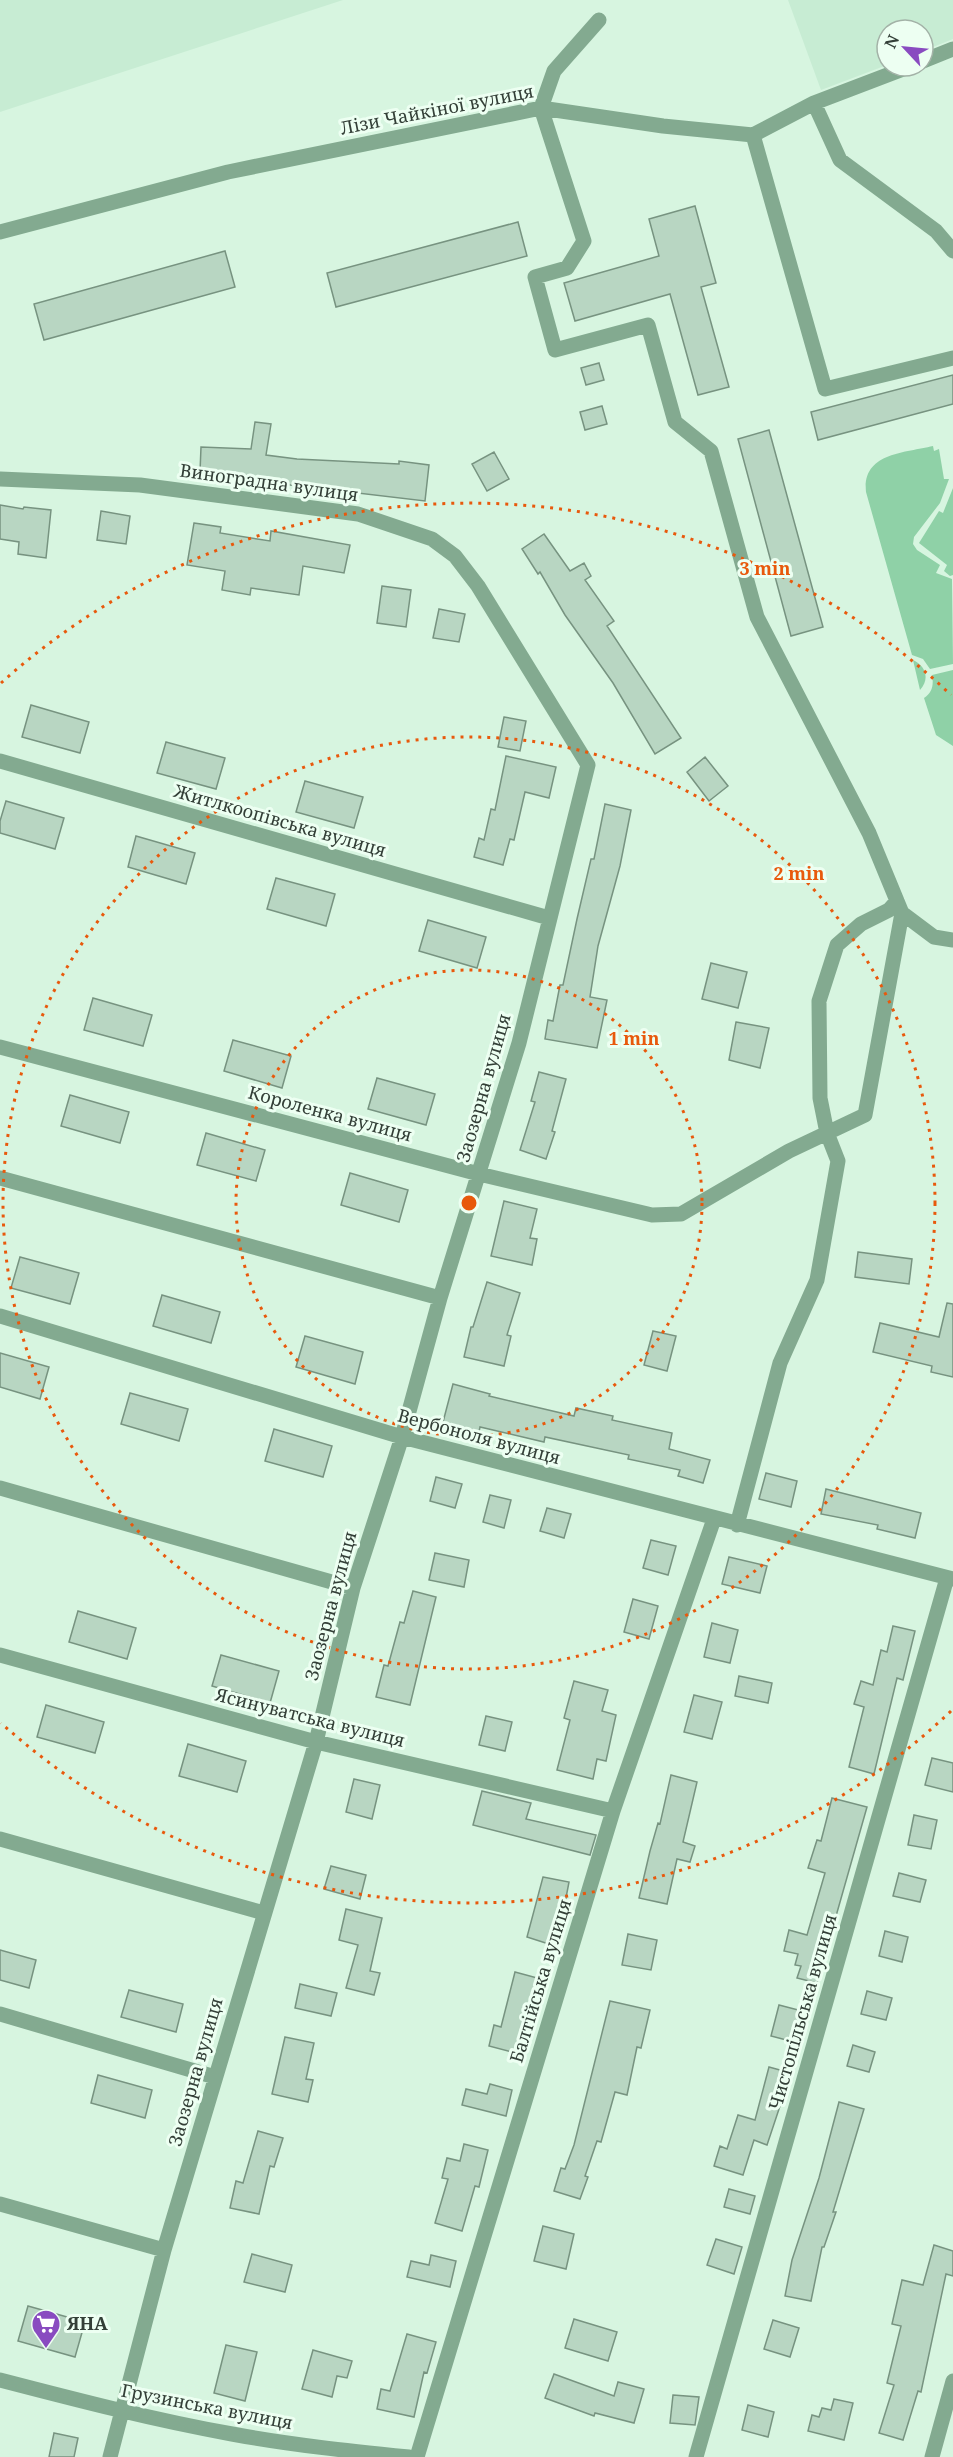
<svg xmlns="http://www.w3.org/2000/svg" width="953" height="2457" font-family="'Noto Serif',serif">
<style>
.built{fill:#c7ecd3}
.green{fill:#8fd1a7}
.building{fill:#b8d6c2;stroke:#779380;stroke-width:1.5}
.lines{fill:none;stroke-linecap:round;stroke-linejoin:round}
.minor{stroke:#83aa90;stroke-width:15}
.ring{fill:none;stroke:#e8590c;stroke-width:3;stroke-dasharray:3 6}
.labels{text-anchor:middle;stroke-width:6;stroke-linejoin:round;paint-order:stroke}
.street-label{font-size:18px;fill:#333f37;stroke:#edfff2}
.poi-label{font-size:18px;font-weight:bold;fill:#333f37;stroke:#edfff2;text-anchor:start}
.centre{fill:#e8590c;stroke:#edfff2;stroke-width:3}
.ring-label{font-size:18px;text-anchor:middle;font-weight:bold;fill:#e8590c;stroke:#edfff2;stroke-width:6;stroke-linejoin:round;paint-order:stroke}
</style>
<rect width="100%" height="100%" fill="#d7f5e0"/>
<!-- built -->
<path class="built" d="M0,0H343L0,112Z
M788,0H953V39L923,51V30H887V65L821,90Z"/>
<!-- green -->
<path class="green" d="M933,446L934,451L939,449L944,479H949L940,503L914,537L913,544L917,550L940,565L936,573L952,579L953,664L930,669L923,659L912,655L866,492C862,453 904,453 933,446Z
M953,488V575L950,576L944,571L947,565L919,543L939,511L943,513Z
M913,660C926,666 930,679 920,690Z
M953,670V746L936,735L924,698C932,693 934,685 932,675Z"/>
<!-- building -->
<path class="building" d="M695,206L716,283L701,287L729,387L698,395L670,294L575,321L564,283L659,256L649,219Z
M518,222L527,256L336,307L327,273Z
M225,251L235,287L44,340L34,304Z
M599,363L604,380L586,385L581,368Z
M953,375V404L818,440L811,412Z
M602,406L607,424L585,430L580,412Z
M255,422L271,424L266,455L297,459L399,464V461L429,465L425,501L247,480L248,475L200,472L201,447L251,449Z
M769,430L823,627L791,636L738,439Z
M494,452L509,479L487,491L472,464Z
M0,505L23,509L24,507L51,510L46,558L18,554L19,542L0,539Z
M101,511L130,516L126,544L97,540Z
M194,523L221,527L220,533L270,541L271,531L350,545L344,573L303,566L299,595L251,588L250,595L222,590L225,571L187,565Z
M544,534L570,571L584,563L591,576L585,580L614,621L607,626L681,738L655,754L613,683L565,615L540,572L538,574L522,549Z
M382,586L411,590L406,627L377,623Z
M439,609L465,614L459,642L433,638Z
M31,705L89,722L80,753L22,737Z
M504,717L526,721L520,751L498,747Z
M166,742L225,758L216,789L157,773Z
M506,756L556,767L549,798L525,792L514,840L510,839L503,865L474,857L479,838L484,840L491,809L495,810Z
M705,757L728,786L709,801L687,772Z
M305,781L363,797L354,828L296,812Z
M6,801L64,818L55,849L0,833V821Z
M605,804L631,810L620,866L598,946L590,997L607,1000L597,1048L545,1039L548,1020L553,1021L560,985H563L577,919L591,859H594Z
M136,836L195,853L186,884L128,867Z
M276,878L335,894L326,926L267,909Z
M428,920L486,937L477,968L419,951Z
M711,963L747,972L738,1008L702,999Z
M93,998L152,1015L143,1046L84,1030Z
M736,1022L769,1028L760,1068L729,1060Z
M233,1040L291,1056L282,1088L224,1071Z
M539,1072L566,1079L552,1131L555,1132L546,1159L520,1150L535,1102L531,1101Z
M377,1078L435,1094L426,1125L368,1109Z
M70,1095L129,1112L120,1143L61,1126Z
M206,1133L265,1150L256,1181L197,1165Z
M350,1173L408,1190L399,1222L341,1205Z
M504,1201L537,1209L530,1238L537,1239L532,1265L491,1256Z
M858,1252L912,1259L909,1284L855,1277Z
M20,1257L79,1273L70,1304L11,1288Z
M487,1282L520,1293L507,1335L511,1336L504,1366L464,1357L471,1327H473Z
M162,1295L220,1312L211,1343L153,1326Z
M947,1303L953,1304V1377L931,1372L932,1366L873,1352L880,1323L939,1337Z
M653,1331L676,1336L667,1371L644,1365Z
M305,1336L363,1352L355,1384L296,1367Z
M0,1353L49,1367L40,1399L0,1387Z
M453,1384L490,1394L489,1396L574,1416L576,1408L613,1416L612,1420L672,1433L669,1449L710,1460L703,1483L678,1476L680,1470L628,1459L629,1455L545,1437L544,1442L480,1427L479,1432L443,1422Z
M130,1393L188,1409L179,1441L121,1424Z
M274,1429L332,1446L323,1477L265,1461Z
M766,1473L797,1481L791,1507L759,1499Z
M436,1477L462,1484L455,1508L430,1501Z
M826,1489L921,1513L915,1538L877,1529L878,1525L821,1514Z
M490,1495L511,1500L504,1528L483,1522Z
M547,1508L571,1514L564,1538L540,1531Z
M651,1540L676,1546L668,1575L643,1568Z
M435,1553L469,1560L464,1587L429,1580Z
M729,1557L767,1566L760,1593L722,1584Z
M413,1591L436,1597L410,1705L376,1697L384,1665L388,1666L400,1622L404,1623Z
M633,1599L658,1606L649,1639L624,1632Z
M78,1611L136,1628L127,1659L69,1642Z
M712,1623L738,1630L730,1663L704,1657Z
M893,1626L915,1631L903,1680L897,1678L874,1774L849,1767L864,1707L854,1704L861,1681L873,1685L881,1650L887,1652Z
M221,1655L279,1671L270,1703L212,1686Z
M739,1676L772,1683L768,1703L735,1696Z
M574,1681L608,1690L602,1711L616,1715L606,1761L597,1759L593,1779L557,1770L570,1720L564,1718Z
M694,1695L722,1702L712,1739L684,1732Z
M46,1705L104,1722L95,1753L37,1737Z
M486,1716L512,1722L505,1751L479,1745Z
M188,1744L246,1761L237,1792L179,1776Z
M932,1758L953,1763V1792L925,1785Z
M671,1775L697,1782L683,1842L695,1846L690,1862L677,1859L667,1904L639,1898L650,1851L658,1823L660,1824Z
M354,1779L380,1785L372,1819L346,1812Z
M482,1791L531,1803L526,1819L596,1835L590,1855L473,1825Z
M832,1798L867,1807L817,1983L797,1978L801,1966L795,1965L798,1954L784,1951L789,1930L807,1935L825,1873L808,1868L817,1840L821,1841Z
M914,1815L937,1820L931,1849L908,1845Z
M331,1866L366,1875L360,1899L324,1889Z
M899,1873L926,1880L920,1902L893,1896Z
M543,1877L569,1882L561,1924L555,1946L527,1937Z
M346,1909L382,1918L370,1971L380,1973L374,1995L346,1988L358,1945L339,1940Z
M885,1931L908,1937L902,1962L879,1956Z
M628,1934L657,1940L651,1970L622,1965Z
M0,1950L36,1960L29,1988L0,1980Z
M515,1972L541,1979L523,2055L489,2046L494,2025L501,2027Z
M300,1984L337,1993L331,2016L295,2008Z
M129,1990L183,2004L176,2032L121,2017Z
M867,1991L892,1998L886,2020L861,2014Z
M610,2001L650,2010L641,2048L637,2047L627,2095L615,2092L601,2142L597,2141L585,2176L588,2177L580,2199L554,2191L561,2168L565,2169L574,2145Z
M779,2005L806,2012L798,2043L771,2036Z
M285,2037L314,2043L306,2079L313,2080L308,2102L272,2094Z
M853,2045L875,2052L869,2072L847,2066Z
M769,2067L791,2073L785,2100H782L767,2145L754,2140L743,2175L714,2166L720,2146L727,2149L738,2115L755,2120Z
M98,2075L152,2090L145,2118L91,2103Z
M490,2084L512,2090L506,2116L462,2105L466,2089L487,2094Z
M839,2102L864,2109L833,2212H836L824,2247H822L811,2301L785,2296L792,2260L819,2178Z
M258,2131L283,2138L274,2167L270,2166L259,2214L230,2208L236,2181L243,2183Z
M464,2144L488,2150L479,2187L475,2186L462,2231L435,2223L448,2179L442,2178L447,2158L460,2161Z
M729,2189L755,2196L750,2214L724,2207Z
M543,2226L574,2234L566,2269L534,2261Z
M716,2239L742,2247L734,2274L707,2265Z
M934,2245L953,2251V2276L946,2274L921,2392L918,2391L903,2440L879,2433L894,2385L887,2383L901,2326L892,2324L902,2280L923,2285Z
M252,2254L292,2265L285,2292L244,2282Z
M431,2255L456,2261L450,2287L407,2277L411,2261L429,2265Z
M28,2306L85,2322L75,2357L18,2341Z
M574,2319L617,2332L608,2361L565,2348Z
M773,2320L799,2328L790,2357L764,2349Z
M407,2334L436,2342L427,2373L424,2372L414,2417L377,2409L381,2389L390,2391Z
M226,2345L257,2352L245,2401L214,2393Z
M313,2350L352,2361L347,2378L337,2376L332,2397L302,2389Z
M554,2374L614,2396L618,2382L644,2389L634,2423L595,2413L594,2416L545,2398Z
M673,2395L699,2397L695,2425L670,2423Z
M834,2399L853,2403L844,2440L808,2431L812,2415L819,2417L822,2408L831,2410Z
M748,2405L774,2412L768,2437L742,2430Z
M54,2433L78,2438L74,2457H49Z"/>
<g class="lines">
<!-- minor -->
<path class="minor" d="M923,61L953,49
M814,103L840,160L936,231L953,251
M753,135L825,389L953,358
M0,232L228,172L541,108L663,126L753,135L814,103L911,66
M0,479L140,485L358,514L432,539L455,556L478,586L588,765L519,1043L440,1298L402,1437L353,1588L316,1742L164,2250L110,2457
M0,761L549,918
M902,913L934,937L953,940
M0,1047L479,1174L652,1215L681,1214L789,1151L865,1115L902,913L869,833L757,617L711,451L675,422L648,325L555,350L535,277L567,268L584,241L541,108L554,71L599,20
M0,1178L440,1298
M0,1316L402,1437L953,1579
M0,1488L353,1588
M737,1525L780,1363L817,1280L838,1161L827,1133L820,1098L819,1001L837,945L861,924L889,910L897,901
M0,1655L316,1742L613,1811
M0,1839L264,1913
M0,2014L215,2077
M0,2204L164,2250
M0,2380C77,2400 154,2420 232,2434C291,2445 350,2451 409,2457
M417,2457L613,1811L714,1519
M696,2457L947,1578
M932,2457L953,2381"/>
</g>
<!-- distance rings -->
<g class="ring">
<circle cx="469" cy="1203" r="233"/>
<circle cx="469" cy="1203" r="466"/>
<path d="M951 1711A700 700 0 0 1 1 1723M1 683A700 700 0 0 1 951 695"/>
</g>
<!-- icons -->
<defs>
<g id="supermarket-pin" transform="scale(1.5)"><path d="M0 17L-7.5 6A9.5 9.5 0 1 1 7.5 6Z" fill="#894bc0" stroke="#edfff2"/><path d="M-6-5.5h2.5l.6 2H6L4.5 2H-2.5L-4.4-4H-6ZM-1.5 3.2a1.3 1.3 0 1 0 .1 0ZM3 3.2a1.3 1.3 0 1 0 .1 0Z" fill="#fff"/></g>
</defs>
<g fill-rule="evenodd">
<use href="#supermarket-pin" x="46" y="2324"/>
</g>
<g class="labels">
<!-- street labels -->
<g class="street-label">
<text transform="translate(437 110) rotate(-11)" y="6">Лізи Чайкіної вулиця</text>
<text transform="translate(269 483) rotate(8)" y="6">Виноградна вулиця</text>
<text transform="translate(280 821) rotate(16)" y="6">Житлкоопівська вулиця</text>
<text transform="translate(484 1088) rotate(-74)" y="6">Заозерна вулиця</text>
<text transform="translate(330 1114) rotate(15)" y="6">Короленка вулиця</text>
<text transform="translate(479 1437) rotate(15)" y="6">Вербоноля вулиця</text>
<text transform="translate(331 1606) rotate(-75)" y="6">Заозерна вулиця</text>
<text transform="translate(310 1718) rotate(14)" y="6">Ясинуватська вулиця</text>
<text transform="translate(541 1981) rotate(-73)" y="6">Балтійська вулиця</text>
<text transform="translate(803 2012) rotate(-74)" y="6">Чистопільська вулиця</text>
<text transform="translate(196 2072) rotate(-74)" y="6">Заозерна вулиця</text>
<text transform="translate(207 2407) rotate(11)" y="6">Грузинська вулиця</text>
</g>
<!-- poi labels -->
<g class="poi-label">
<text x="67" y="2330">ЯНА</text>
</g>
</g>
<circle cx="469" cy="1203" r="9" class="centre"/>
<g class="ring-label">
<text x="765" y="575">3 min</text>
<text x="799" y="880">2 min</text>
<text x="634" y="1045">1 min</text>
</g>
<!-- north arrow -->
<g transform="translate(905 48) rotate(296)"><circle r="28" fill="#edfff2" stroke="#a3b2a7" stroke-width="1.5"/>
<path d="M0-4.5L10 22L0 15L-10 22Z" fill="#894bc0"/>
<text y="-9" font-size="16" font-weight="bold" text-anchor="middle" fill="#333f37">N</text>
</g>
</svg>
